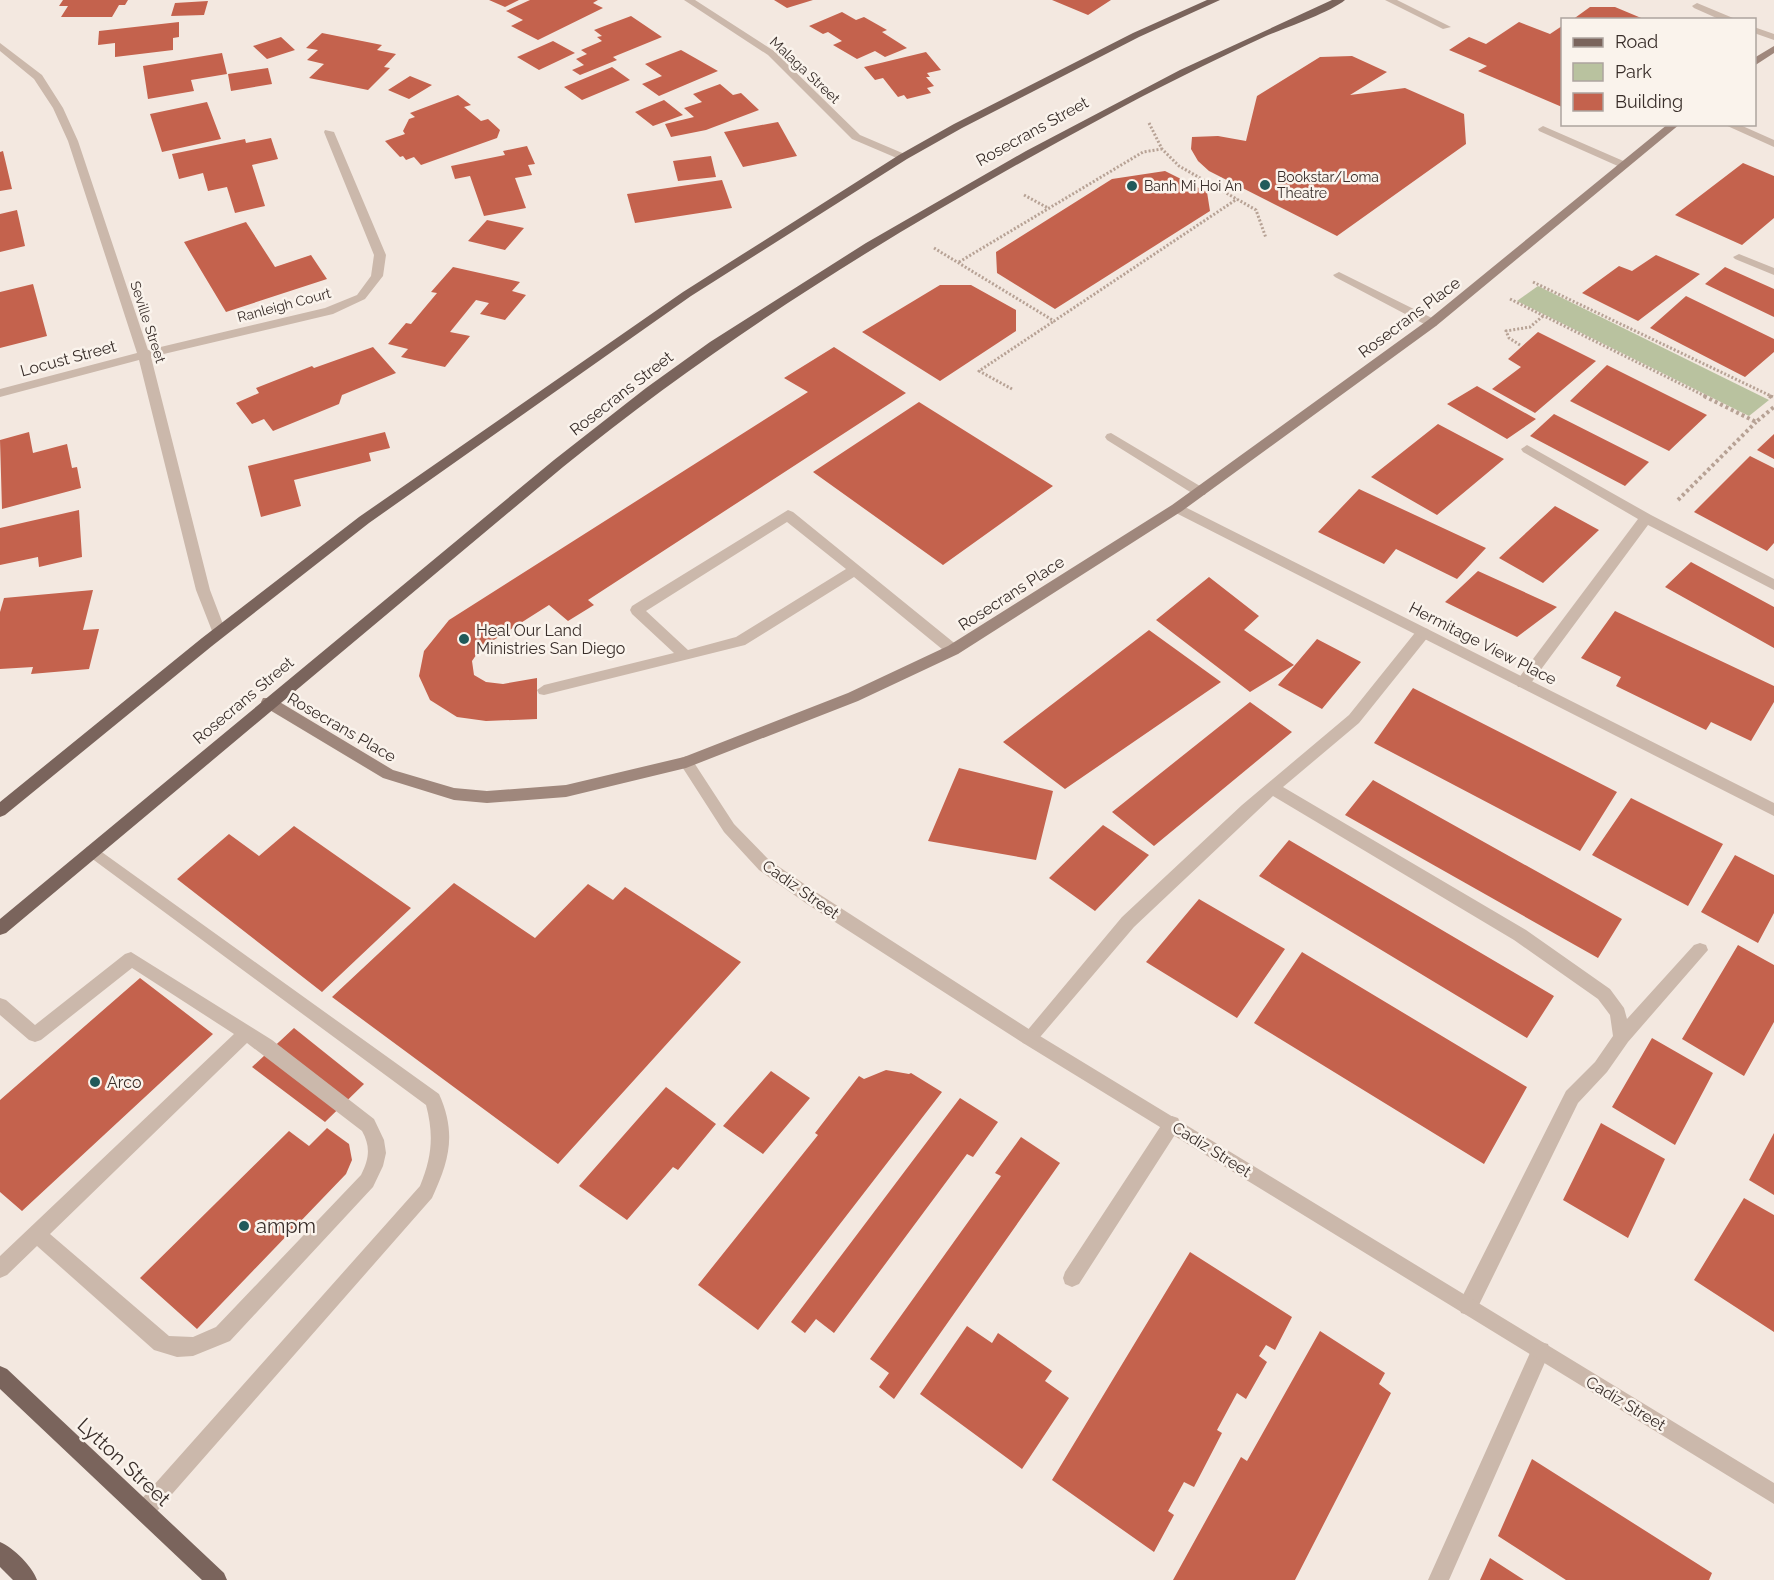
<svg xmlns="http://www.w3.org/2000/svg" width="1774" height="1580" font-family="Raleway,sans-serif">
<style>
.green{fill:#b9c29f}
.building{fill:#c4624d}
.lines{fill:none;stroke-linecap:round;stroke-linejoin:round}
.path-far1{stroke:#b7a295;stroke-width:3;stroke-dasharray:2 2;stroke-linecap:butt}
.path{stroke:#b7a295;stroke-width:4;stroke-dasharray:3 3;stroke-linecap:butt}
.lane{fill:#cbb8ab;fill-rule:evenodd}
.street{fill:#cbb8ab;fill-rule:evenodd}
.secondary{fill:#9f877c;fill-rule:evenodd}
.primary{fill:#7a645c;fill-rule:evenodd}
.poi-dot{fill:#205a5a;stroke:#faf3ec;stroke-width:2}
.labels{text-anchor:middle;stroke-width:5;stroke-linejoin:round;paint-order:stroke}
.far-street-label{font-size:14px;fill:#392e2a;stroke:#faf3ec}
.far-poi-label{font-size:14px;fill:#392e2a;stroke:#faf3ec;text-anchor:start}
.street-label{font-size:16px;fill:#392e2a;stroke:#faf3ec}
.poi-label{font-size:16px;fill:#392e2a;stroke:#faf3ec;text-anchor:start}
.near-poi-label{font-size:20px;fill:#392e2a;stroke:#faf3ec;text-anchor:start}
.near-street-label{font-size:20px;fill:#392e2a;stroke:#faf3ec}
</style>
<rect width="100%" height="100%" fill="#f3e8e0"/>
<!-- green -->
<path class="green" d="M1538,286L1769,400L1749,416L1517,301Z"/>
<!-- building -->
<path class="building" d="M63,0H128L125,5H119L112,17H61L68,6H59Z
M489,0H519L505,7Z
M530,0H598L593,3L603,8L538,40L511,26L523,20L506,11Z
M774,0H813L787,8Z
M1052,0H1111L1088,15Z
M208,1L204,15L171,16L175,3Z
M1590,7H1615L1646,20H1572Z
M842,12L856,20L864,17L887,30L882,32L907,48L885,57L875,51L857,59L833,45L842,41L828,32L823,34L809,26Z
M631,16L662,37L613,57L617,60L580,75L572,70L584,65L576,59L587,54L581,50L602,41L597,37L602,36L594,30Z
M179,22V37L173,38V50L115,57V43L98,45L99,31Z
M1519,22L1550,34L1562,26V107L1478,71L1487,66L1449,50L1469,37L1486,44Z
M322,33L382,45L377,50L396,54L384,67L390,68L368,90L309,78L324,64L307,60L318,50L306,48Z
M281,37L295,50L267,59L253,46Z
M553,41L575,53L539,70L517,57Z
M681,50L718,71L659,96L642,84L662,76L645,64Z
M926,52L941,70L927,73L930,77H926L934,86L927,88L931,93L907,99L904,95L898,97L883,78L875,80L864,67Z
M222,53L227,74L191,80L194,91L148,99L143,66Z
M1352,56L1387,72L1350,95L1405,88L1464,114L1466,144L1337,236L1209,171L1198,161L1191,149L1192,137L1218,136L1246,141L1257,96L1320,57Z
M612,67L630,80L582,100L564,87Z
M268,68L272,84L231,91L228,74Z
M410,76L432,85L409,99L388,90Z
M720,84L733,95L741,93L759,110L706,130L671,137L665,124L694,117L684,108L702,102L693,94Z
M458,95L471,105L464,107L481,121L488,119L500,130L497,138L421,165L414,157L406,160L403,156L400,157L385,141L405,134L403,131L409,119L415,117L410,113Z
M664,100L683,115L653,126L635,112Z
M207,102L221,139L162,152L150,114Z
M778,122L797,156L743,167L724,132Z
M271,138L278,159L252,165L265,206L235,213L227,187L208,191L203,173L179,179L172,154L245,139L246,143Z
M527,146L535,164L528,165L532,175L515,178L526,208L484,216L470,176L455,179L451,166L505,155L503,151Z
M3,151L12,189L0,191V152Z
M711,156L716,177L678,181L673,161Z
M1743,163L1774,176V218L1742,245L1675,215Z
M1165,171L1207,192L1210,211L1055,309L997,273L996,252L1112,179Z
M722,180L732,208L635,223L627,194Z
M17,210L25,246L0,252V214Z
M487,220L524,228L505,250L468,241Z
M246,222L275,267L311,255L327,279L226,312L184,242Z
M1656,255L1700,274L1638,321L1582,293L1619,266L1632,271Z
M453,267L520,282L512,291L526,295L505,320L480,314L489,303L476,300L450,332L470,336L445,367L401,357L408,349L388,344L406,323L411,324L437,293L431,292Z
M1725,267L1774,289V317L1705,284Z
M33,284L47,336L0,348V292Z
M940,285H971L1016,310V331L940,381L862,332Z
M1686,296L1774,339V352L1745,377L1650,328Z
M1538,332L1596,361L1535,413L1492,389L1521,367L1508,359Z
M373,347L396,373L342,395L339,404L273,431L264,419L252,424L236,403L259,393L256,388L312,366L314,368Z
M834,347L906,393L588,600L594,605L568,621L549,605L481,648L472,661L474,675L486,682L503,684L537,678V719L486,721L457,717L430,700L419,676L424,651L449,620L808,392L784,378Z
M1607,365L1707,415L1669,451L1570,401Z
M1477,386L1536,419L1507,439L1447,404Z
M919,402L1053,486L943,565L813,472Z
M1554,414L1649,462L1625,486L1530,436Z
M1438,424L1504,459L1437,515L1371,477Z
M29,432L33,453L67,444L72,468L77,467L81,488L2,509L0,440Z
M385,432L390,448L369,453L371,461L294,480L301,506L261,517L248,466Z
M1774,434V459L1757,450Z
M1750,456L1774,468V543L1767,551L1694,512Z
M1359,489L1486,548L1457,579L1396,549L1384,564L1318,532Z
M1555,506L1599,530L1543,583L1499,558Z
M79,510L82,557L39,567L38,557L0,565V528Z
M1691,562L1774,607V648L1665,587Z
M1478,571L1557,607L1517,637L1445,602Z
M1209,577L1259,616L1244,630L1294,665L1250,692L1156,620Z
M93,590L83,630L99,629L89,669L31,674L33,667L0,669V612L4,598Z
M1615,611L1774,686V702L1751,741L1711,722L1706,730L1616,686L1621,677L1581,658Z
M1149,630L1221,682L1065,789L1003,742Z
M1317,639L1361,662L1322,709L1278,685Z
M1413,688L1617,792L1580,851L1374,743Z
M1250,702L1292,732L1154,846L1112,812Z
M959,768L1053,791L1036,860L928,841Z
M1373,780L1622,919L1598,958L1345,815Z
M1631,798L1723,844L1688,906L1592,855Z
M1103,825L1149,855L1095,911L1049,878Z
M294,826L411,908L322,992L177,879L229,834L259,856Z
M1289,840L1554,996L1527,1038L1259,876Z
M1735,855L1774,875V913L1758,943L1701,912Z
M454,883L535,938L588,884L613,900L625,887L741,962L558,1164L332,997Z
M1199,899L1285,949L1237,1018L1146,962Z
M1738,945L1774,965V1022L1744,1076L1682,1039Z
M1302,952L1527,1087L1484,1164L1254,1023Z
M140,978L213,1034L22,1211L0,1192V1100Z
M294,1028L364,1084L325,1122L252,1067Z
M1652,1038L1713,1073L1675,1145L1612,1107Z
M886,1070L909,1074L911,1073L942,1092L758,1330L698,1285L818,1135L815,1133L859,1076L864,1079Z
M771,1071L810,1098L763,1154L723,1126Z
M666,1087L716,1124L678,1170L673,1167L627,1220L579,1186Z
M960,1098L998,1122L973,1157L967,1154L834,1333L816,1319L805,1333L791,1322Z
M1601,1123L1665,1159L1628,1238L1563,1200Z
M327,1128L349,1144L352,1160L346,1174L197,1329L140,1278L289,1131L309,1146Z
M1774,1133V1195L1749,1180Z
M1021,1137L1060,1163L894,1399L879,1387L889,1373L870,1359L1001,1176L995,1173Z
M1744,1198L1774,1215V1332L1694,1280Z
M1190,1252L1292,1317L1275,1350L1266,1345L1259,1356L1267,1362L1246,1399L1237,1393L1217,1430L1222,1433L1194,1487L1184,1482L1168,1511L1174,1515L1154,1552L1052,1480Z
M967,1326L992,1343L998,1333L1052,1371L1045,1381L1069,1398L1022,1469L920,1394Z
M1320,1331L1385,1373L1379,1384L1391,1393L1295,1580H1173L1241,1457L1247,1461Z
M1532,1459L1712,1573L1709,1580H1566L1498,1536Z
M1490,1558L1524,1580H1480Z"/>
<g class="lines">
<!-- path-far1 -->
<path class="path-far1" d="M1149,123L1162,149L1179,166L1256,210L1266,238
M1024,195L1048,208
M934,248L1054,321L1237,199
M959,262L1143,152L1162,149
M1533,282L1773,397
M1510,299L1707,397
M1520,345L1509,338L1506,331L1530,327L1543,316
M1012,389L979,371L1054,321"/>
<!-- path -->
<path class="path" d="M1704,396L1756,422L1774,407
M1769,396L1774,398
M1678,500L1756,422"/>
<!-- lane -->
<path class="lane" d="M1385,0H1397L1451,27L1443,29Z
M1697,3L1733,18L1734,20H1721L1694,8L1692,6Z
M1754,27L1774,34V40L1754,33Z
M1543,126L1628,163L1629,165L1624,168L1620,167L1539,131L1538,129Z
M1739,254L1774,268V275L1735,259L1733,257Z
M1339,272L1436,320L1438,323L1436,326H1428L1335,277L1333,275Z
M1111,433L1205,489L1206,492L1205,495H1195L1107,440L1105,437L1107,434Z
M1527,445L1651,515L1774,579V590L1648,525L1528,687H1518L1516,683L1518,679L1638,519L1523,452L1521,449Z
M788,510L793,512L958,646L960,650L958,654H948L854,577L745,645L544,695L539,694L537,690L544,685L674,653L632,614L630,610L632,606ZM787,522L846,569L736,637L688,650L646,611Z
M1423,628L1428,629L1430,633L1428,637L1359,723L1283,787L1526,930L1610,989L1624,1008L1627,1019L1694,945L1700,943L1706,945L1708,950L1628,1042L1607,1072L1578,1103L1475,1313L1468,1315L1461,1313L1459,1306L1461,1299L1566,1091L1595,1062L1613,1036L1610,1015L1598,999L1514,940L1273,796L1134,927L1035,1043L1029,1045L1023,1043L1021,1038L1122,917L1242,805L1349,715L1418,629Z
M92,845L439,1094C457,1134 449,1161 432,1198L151,1518L144,1521L137,1518L134,1511L137,1504L420,1186C432,1157 434,1135 426,1105L87,855L84,851L87,847Z
M131,952L272,1040L374,1119L384,1140L386,1153L383,1166L373,1187L230,1341L193,1356L177,1357L154,1350L37,1246L7,1275L0,1278V1256L234,1034L132,968L41,1040L35,1042L29,1040L0,1015V998L6,1000L35,1025L125,954ZM247,1043L362,1131C371,1147 369,1159 361,1175L216,1327L193,1337L169,1336L50,1234Z
M1172,1116L1178,1118L1181,1124L1178,1130L1079,1284L1072,1287L1065,1284L1063,1278L1065,1272L1166,1118Z
M1541,1342L1548,1344L1550,1351L1449,1580H1428L1534,1344Z"/>
<!-- street -->
<path class="street" d="M684,0H695L774,51L860,135L907,155V159H899L852,139L768,55Z
M0,43L42,75L63,108L78,141L148,350L325,308L357,295L371,276L374,255L324,132L325,130L334,132L386,255L383,276L365,299L333,314L151,357L210,590L226,632L224,636H214L196,590L139,360L0,397V389L137,353L68,141L53,108L34,79L0,51Z
M1723,124H1738L1774,140V147Z
M1177,503L1774,803V816L1172,511L1170,508Z
M686,756L691,758L734,824L769,860L819,894L1035,1033L1774,1483V1504L1023,1043L807,904L759,870L724,832L679,762L681,758Z"/>
<!-- secondary -->
<path class="secondary" d="M1774,46V53L1754,66V58Z
M1668,124H1680L1436,326L1182,511L958,654L858,701L686,768L566,797L487,803L454,800L383,778L263,706L261,702L263,698H273L393,770L454,788L487,791L566,785L684,757L848,693L948,646L1172,505L1428,320Z"/>
<!-- primary -->
<path class="primary" d="M1207,0H1220L1139,37L962,128L907,159L691,296L369,523L212,646L5,815L0,817V802L202,638L359,517L683,292L899,155L954,124L1133,33Z
M1332,0H1345C1331,12 1285,28 1266,36C1210,62 1155,89 1102,118C912,220 730,331 563,467L6,933L0,935V919L554,460L646,388L710,342L866,243L1026,151L1180,70Z
M0,1366L7,1369L224,1573L227,1580H202L0,1389Z
M0,1542C14,1548 32,1566 37,1580H13L0,1567Z"/>
</g>
<!-- markers -->
<g class="poi-dot">
<circle cx="1265" cy="185" r="6"/>
<circle cx="1132" cy="186" r="6"/>
<circle cx="464" cy="639" r="6"/>
<circle cx="95" cy="1082" r="6"/>
<circle cx="244" cy="1226" r="6"/>
</g>
<g class="labels">
<!-- far-street labels -->
<g class="far-street-label">
<text transform="translate(805 70) rotate(43)" y="5">Malaga Street</text>
<text transform="translate(284 305) rotate(-15)" y="5">Ranleigh Court</text>
<text transform="translate(148 322) rotate(72)" y="5">Seville Street</text>
</g>
<!-- far-poi labels -->
<g class="far-poi-label">
<text x="1277" y="182">Bookstar/Loma<tspan x="1277" dy="16">Theatre</tspan></text>
<text x="1144" y="191">Banh Mi Hoi An</text>
</g>
<!-- street labels -->
<g class="street-label">
<text transform="translate(1032 131) rotate(-29)" y="6">Rosecrans Street</text>
<text transform="translate(1409 317) rotate(-37)" y="6">Rosecrans Place</text>
<text transform="translate(68 358) rotate(-15)" y="6">Locust Street</text>
<text transform="translate(621 393) rotate(-38)" y="6">Rosecrans Street</text>
<text transform="translate(1011 593) rotate(-33)" y="6">Rosecrans Place</text>
<text transform="translate(1483 643) rotate(27)" y="6">Hermitage View Place</text>
<text transform="translate(243 700) rotate(-40)" y="6">Rosecrans Street</text>
<text transform="translate(342 727) rotate(30)" y="6">Rosecrans Place</text>
<text transform="translate(801 889) rotate(35)" y="6">Cadiz Street</text>
<text transform="translate(1212 1149) rotate(32)" y="6">Cadiz Street</text>
<text transform="translate(1626 1403) rotate(31)" y="6">Cadiz Street</text>
</g>
<!-- poi labels -->
<g class="poi-label">
<text x="476" y="636">Heal Our Land<tspan x="476" dy="18">Ministries San Diego</tspan></text>
<text x="107" y="1088">Arco</text>
</g>
<!-- near-poi labels -->
<g class="near-poi-label">
<text x="256" y="1233">ampm</text>
</g>
<!-- near-street labels -->
<g class="near-street-label">
<text transform="translate(124 1462) rotate(43)" y="7">Lytton Street</text>
</g>
</g>
<!-- legend -->
<rect x="1561" y="18" width="195" height="108" fill="#faf3ec" stroke="#ada49e" stroke-width="1.5"/>
<rect x="1573" y="38" width="30" height="9" fill="#7a645c" stroke="#ada49e" stroke-width="1.5"/>
<text x="1615" y="48" font-size="18" fill="#392e2a">Road</text>
<rect x="1573" y="63" width="30" height="18" fill="#b9c29f" stroke="#ada49e" stroke-width="1.5"/>
<text x="1615" y="78" font-size="18" fill="#392e2a">Park</text>
<rect x="1573" y="93" width="30" height="18" fill="#c4624d" stroke="#ada49e" stroke-width="1.5"/>
<text x="1615" y="108" font-size="18" fill="#392e2a">Building</text>
</svg>
